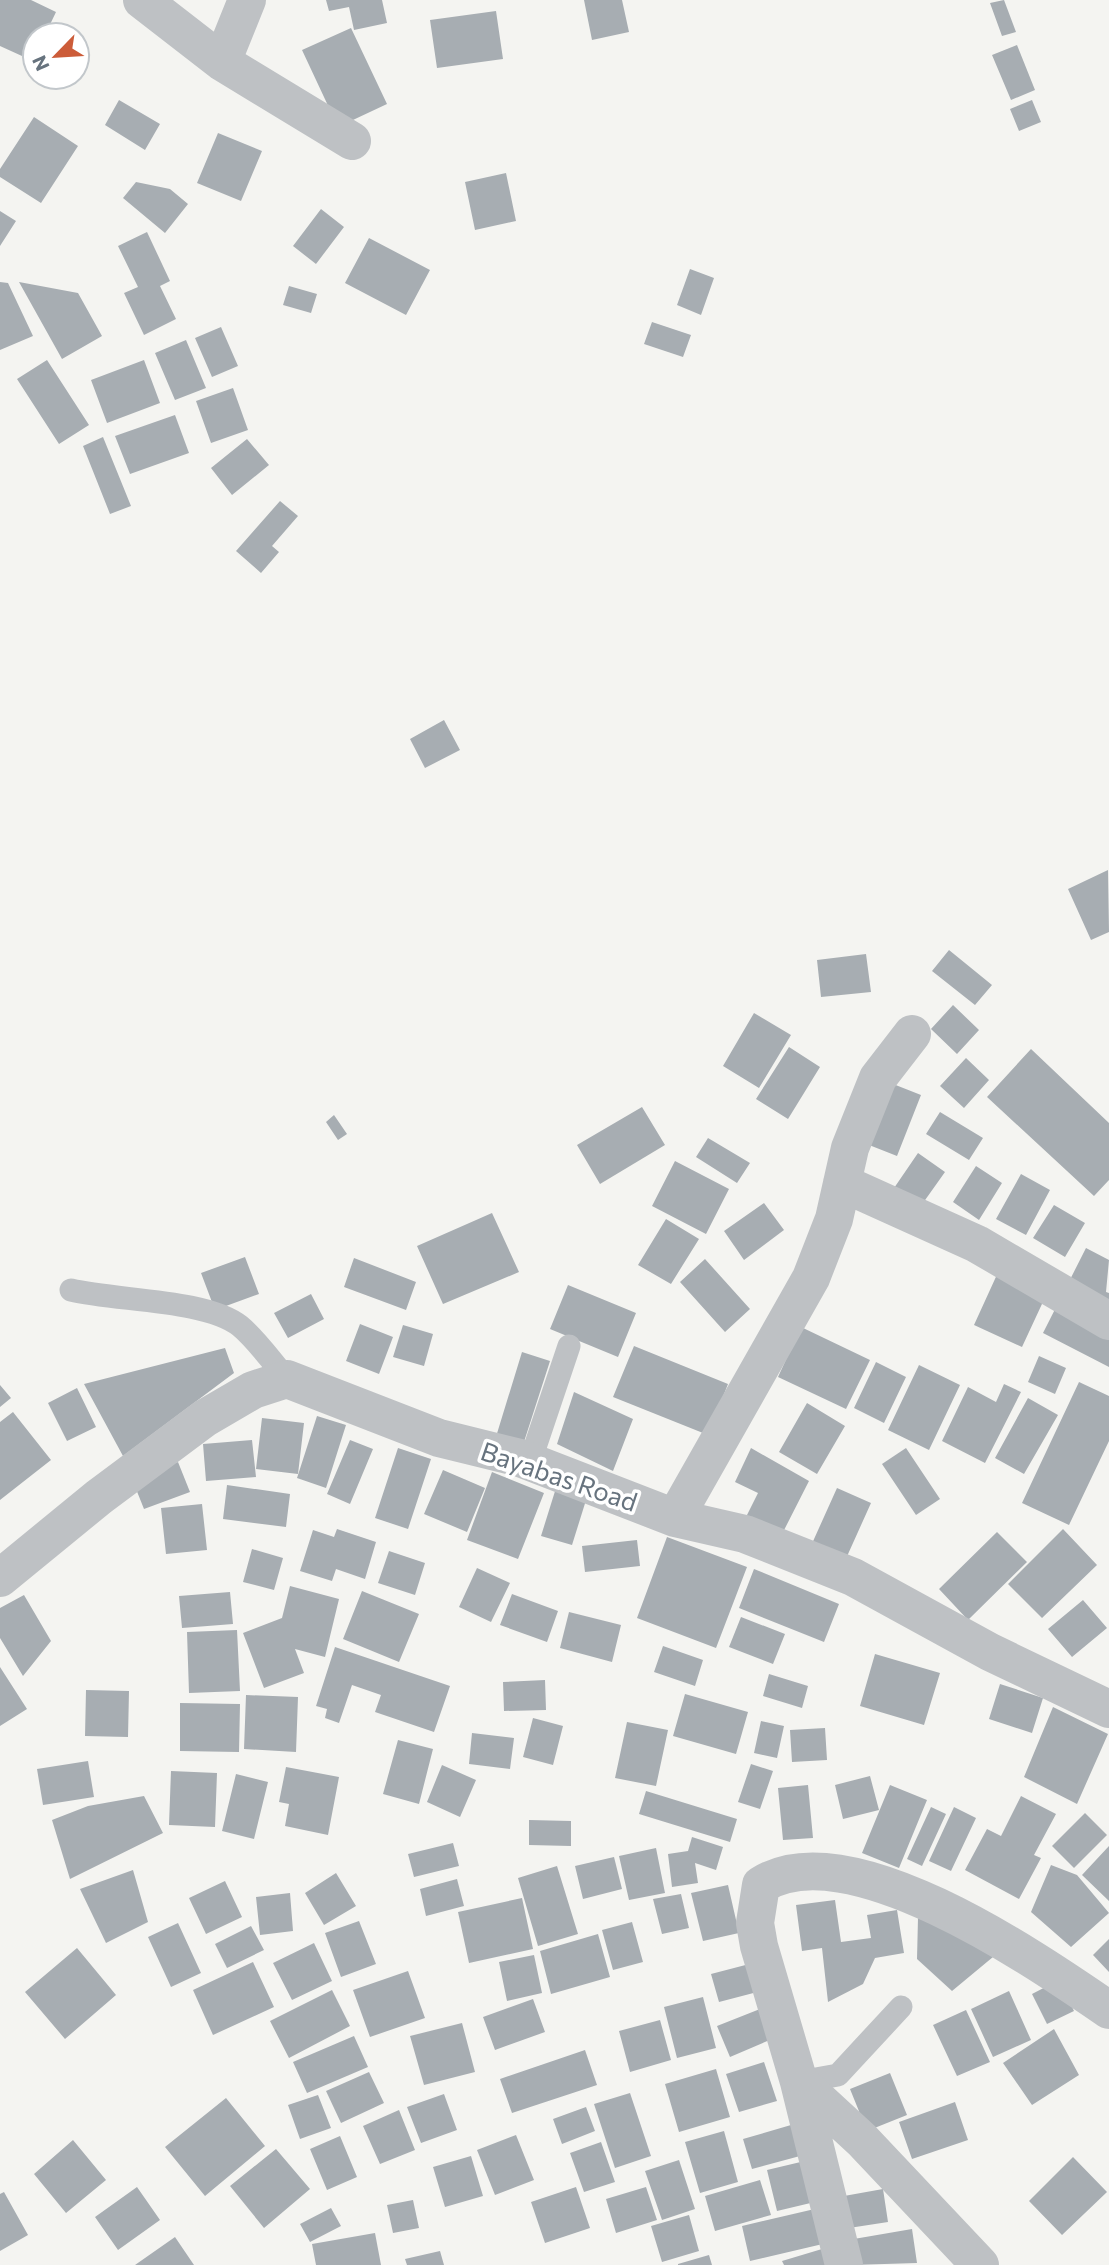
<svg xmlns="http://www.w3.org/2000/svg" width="1109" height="2265" font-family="Commissioner,sans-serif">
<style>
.building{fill:#a7adb2}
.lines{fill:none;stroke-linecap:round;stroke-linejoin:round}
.lane{stroke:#bec1c4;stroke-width:23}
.street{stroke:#bec1c4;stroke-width:38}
.labels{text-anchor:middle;stroke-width:7;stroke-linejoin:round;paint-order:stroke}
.street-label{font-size:26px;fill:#67737e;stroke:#fff}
</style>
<rect width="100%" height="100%" fill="#f4f4f1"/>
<!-- building -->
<path class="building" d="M0,0H31L56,12L45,35H35L33,61L0,46Z
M326,0H382L387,23L354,30L349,7L329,11Z
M584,0H622L629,32L592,40Z
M1004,0L1016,32L1002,36L990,3Z
M496,11L503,59L437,68L430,20Z
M351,28L387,104L338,127L302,50Z
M1017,45L1035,90L1011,100L992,55Z
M119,100L160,124L145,150L105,125Z
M1032,100L1041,122L1019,131L1010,109Z
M34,117L78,146L41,203L0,177V169Z
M218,133L262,151L241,201L197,183Z
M506,173L516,221L475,230L465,182Z
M136,182L170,189L188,204L165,233L123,198Z
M321,209L344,227L316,264L293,246Z
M0,211L16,221L0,246Z
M147,232L170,281L160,286L176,319L144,335L124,293L138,287L118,246Z
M369,238L430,270L406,315L345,283Z
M690,269L714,278L701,315L677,305Z
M0,282L8,283L33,336L0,350Z
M19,282L78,293L102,336L62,359Z
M289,286L317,294L311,313L283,305Z
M652,322L691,335L683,357L644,344Z
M221,327L238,366L212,377L195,338Z
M186,340L206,388L175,400L155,353Z
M47,360L89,425L59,444L17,379Z
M144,360L160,403L107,423L91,380Z
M233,388L248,430L211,443L196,401Z
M175,415L189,453L130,474L115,436Z
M103,437L131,506L110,514L83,446Z
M247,439L269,465L232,495L211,468Z
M280,501L298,516L272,546L279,552L261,573L236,551Z
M444,720L460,750L425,768L410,739Z
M1108,870L1109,932L1091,940L1068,889Z
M949,950L992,985L975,1005L932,971Z
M866,954L871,992L821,997L817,960Z
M953,1005L979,1030L957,1054L931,1029Z
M754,1013L791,1035L759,1088L723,1066Z
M789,1047L820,1067L788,1119L756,1099Z
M1031,1049L1109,1123V1180L1094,1196L987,1097Z
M966,1058L989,1080L964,1108L940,1086Z
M888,1082L921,1095L897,1156L864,1143Z
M642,1107L665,1145L600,1184L577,1145Z
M940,1112L983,1138L969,1160L926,1134Z
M334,1115L347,1134L338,1140L326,1122Z
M708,1138L750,1163L737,1183L696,1157Z
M918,1153L945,1172L918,1210L892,1191Z
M675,1161L729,1189L706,1234L652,1206Z
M976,1166L1002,1183L979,1220L953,1202Z
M1021,1174L1050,1190L1026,1235L996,1219Z
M764,1203L784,1230L744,1260L724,1231Z
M1054,1205L1085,1223L1065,1257L1033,1238Z
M492,1213L519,1272L443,1304L417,1246Z
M666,1219L699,1239L671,1284L638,1265Z
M1086,1248L1109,1260L1106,1292L1109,1293V1367L1043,1333Z
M245,1257L259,1294L215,1310L201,1273Z
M354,1258L416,1282L406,1310L344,1287Z
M705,1259L750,1309L725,1332L680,1282Z
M1000,1268L1048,1291L1022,1347L974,1325Z
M568,1285L636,1313L618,1357L550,1329Z
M311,1294L324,1319L288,1338L274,1313Z
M360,1324L393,1337L379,1374L346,1361Z
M403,1325L433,1334L424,1366L393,1357Z
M801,1327L870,1360L846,1409L778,1377Z
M634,1346L728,1384L708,1435L613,1397Z
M225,1348L234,1373L123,1456L84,1384Z
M522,1352L550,1361L522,1448L495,1440Z
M1039,1356L1066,1368L1055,1394L1028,1382Z
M876,1362L906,1377L884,1423L854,1408Z
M919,1365L960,1385L929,1450L888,1430Z
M1079,1382L1109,1396V1441L1069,1525L1022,1503Z
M1004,1384L1021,1392L985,1463L942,1441L968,1387L996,1402Z
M0,1385L11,1398L0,1407Z
M77,1388L96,1427L67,1441L48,1403Z
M574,1392L633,1419L613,1471L557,1444Z
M1028,1398L1058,1415L1024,1474L995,1458Z
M807,1403L845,1426L817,1474L779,1452Z
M13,1412L51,1460L0,1500V1422Z
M317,1416L346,1425L326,1488L297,1478Z
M262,1418L304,1423L298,1474L256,1469Z
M252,1440L256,1477L206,1481L203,1444Z
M350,1440L373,1449L350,1504L327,1494Z
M398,1448L431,1459L408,1529L375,1518Z
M751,1448L809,1481L779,1540L744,1521L758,1493L735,1482Z
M906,1448L940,1499L916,1515L882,1464Z
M178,1462L190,1492L144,1509L132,1479Z
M443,1470L485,1488L467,1532L424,1514Z
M492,1472L544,1493L518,1559L467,1540Z
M227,1485L290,1494L286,1527L223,1519Z
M556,1488L587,1497L572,1545L541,1536Z
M837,1488L871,1503L844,1563L810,1548Z
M202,1504L207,1550L166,1554L161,1508Z
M337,1529L376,1542L365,1579L336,1569L332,1581L300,1571L313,1530L334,1537Z
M1063,1529L1097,1565L1042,1618L1008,1584Z
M997,1532L1027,1562L968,1620L939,1589Z
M667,1537L747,1567L716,1648L637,1618Z
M637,1540L640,1566L585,1572L582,1546Z
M252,1549L283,1558L274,1590L243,1582Z
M389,1551L425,1563L415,1595L378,1583Z
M477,1568L510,1583L491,1622L459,1607Z
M754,1569L839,1604L824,1642L739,1608Z
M290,1586L339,1599L325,1657L295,1649L304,1673L264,1688L243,1633L282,1618Z
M362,1591L419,1614L399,1662L343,1639Z
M230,1592L233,1624L182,1628L179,1596Z
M512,1594L558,1611L547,1642L500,1625Z
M24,1595L51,1641L23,1676L0,1638V1608Z
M1083,1600L1107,1628L1072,1657L1048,1629Z
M569,1612L621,1625L612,1662L560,1648Z
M741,1617L785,1634L773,1664L729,1647Z
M237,1630L240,1691L189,1693L187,1632Z
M663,1646L703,1660L695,1686L654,1672Z
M335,1647L450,1686L434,1732L375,1712L381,1695L352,1685L339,1723L325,1718L327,1709L316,1706Z
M875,1654L940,1673L924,1725L860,1706Z
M0,1667L27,1709L0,1726Z
M769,1674L808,1686L802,1708L763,1696Z
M545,1680L546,1710L504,1711L503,1682Z
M1000,1684L1043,1698L1032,1733L989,1719Z
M86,1690L129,1691L128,1737L85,1736Z
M685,1694L748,1712L736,1754L673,1736Z
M246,1695L298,1697L296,1752L244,1749Z
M180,1703L240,1704L239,1752L180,1751Z
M1053,1707L1108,1734L1077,1804L1024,1777Z
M533,1718L563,1726L553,1765L523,1757Z
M761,1721L784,1726L777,1758L754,1753Z
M627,1722L668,1730L656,1786L615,1778Z
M825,1728L827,1760L792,1762L790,1730Z
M472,1733L514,1738L510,1769L469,1764Z
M398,1740L433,1749L419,1804L383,1794Z
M88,1761L94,1797L43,1805L37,1769Z
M751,1764L773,1771L760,1809L738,1802Z
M442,1765L476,1780L460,1817L427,1802Z
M286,1767L339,1777L328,1835L285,1826L289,1804L279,1802Z
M171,1771L217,1773L215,1827L169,1825Z
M236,1774L268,1782L254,1839L222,1831Z
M870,1776L879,1810L843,1819L835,1785Z
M808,1785L813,1838L783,1840L778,1788Z
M890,1785L927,1800L899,1868L862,1853Z
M646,1791L737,1819L730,1842L639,1814Z
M144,1796L163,1833L70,1879L52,1820L88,1806Z
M1021,1796L1056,1814L1034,1855L1041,1858L1019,1899L965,1870L987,1829L1001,1836Z
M931,1807L946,1814L922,1866L907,1859Z
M954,1807L976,1818L951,1871L929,1861Z
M1085,1813L1107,1835L1074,1868L1052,1846Z
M529,1820L571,1821V1846L529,1845Z
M692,1837L723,1847L716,1870L695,1863L698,1883L672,1887L668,1854L688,1851Z
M453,1843L459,1866L414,1877L408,1854Z
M1109,1846V1901L1082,1875Z
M656,1848L665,1893L629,1900L619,1856Z
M614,1857L622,1889L583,1899L575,1866Z
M1051,1865L1077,1875L1109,1913L1071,1947L1031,1912Z
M557,1866L578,1934L538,1946L518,1878Z
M133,1870L148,1922L106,1943L80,1889Z
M336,1873L356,1906L324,1925L305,1893Z
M457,1879L464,1906L426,1916L420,1889Z
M225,1881L242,1917L206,1934L189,1898Z
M728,1885L739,1933L703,1941L691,1893Z
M290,1893L293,1931L260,1935L256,1897Z
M681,1894L689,1928L662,1934L653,1899Z
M522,1898L533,1949L469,1963L458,1912Z
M835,1900L841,1942L871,1938L867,1915L897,1910L904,1953L875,1958L863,1984L828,2002L822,1948L802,1951L796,1905Z
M918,1918L999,1952L952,1991L917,1959Z
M359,1921L376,1964L341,1977L325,1933Z
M632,1922L643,1962L613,1970L602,1930Z
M178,1923L201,1973L171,1987L148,1937Z
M251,1926L264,1950L227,1968L215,1944Z
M598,1934L610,1977L551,1994L540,1951Z
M1109,1939V1972L1093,1955Z
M314,1943L332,1981L292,2000L273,1963Z
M77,1948L116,1995L65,2039L25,1992Z
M534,1955L542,1993L507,2001L499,1962Z
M253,1962L274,2007L213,2035L193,1990Z
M757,1962L765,1990L719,2002L711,1974Z
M408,1971L425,2018L370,2037L353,1990Z
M1059,1980L1074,2011L1047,2024L1032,1994Z
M332,1990L350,2026L289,2058L270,2021Z
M1009,1991L1031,2040L993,2057L971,2009Z
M703,1997L716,2048L677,2058L664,2007Z
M533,1999L545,2032L495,2050L483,2017Z
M760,2009L772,2039L730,2057L717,2026Z
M966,2010L990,2062L957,2076L933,2025Z
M660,2020L671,2060L630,2072L619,2031Z
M462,2023L475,2072L424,2085L410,2036Z
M1054,2029L1079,2075L1032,2105L1003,2063Z
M354,2036L368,2067L307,2093L293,2062Z
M585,2050L597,2085L512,2113L500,2079Z
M764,2062L777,2101L739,2112L726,2074Z
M716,2069L730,2117L679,2132L665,2084Z
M369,2072L384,2103L341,2123L326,2091Z
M890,2073L907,2115L867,2131L850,2089Z
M630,2093L651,2156L615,2168L594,2104Z
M444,2094L457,2130L421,2143L407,2107Z
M318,2095L331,2128L300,2139L288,2105Z
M226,2098L265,2146L205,2196L165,2147Z
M955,2102L968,2140L912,2159L899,2122Z
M586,2107L595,2131L562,2144L553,2119Z
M399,2110L415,2150L380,2164L363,2126Z
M791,2125L800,2156L752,2169L743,2139Z
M724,2131L738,2182L700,2193L685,2142Z
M516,2135L534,2180L495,2195L477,2150Z
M340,2136L357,2177L327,2190L310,2149Z
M73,2140L106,2180L66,2213L34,2174Z
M601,2142L615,2182L584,2192L570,2153Z
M276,2149L310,2189L264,2228L230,2186Z
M471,2156L483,2196L445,2207L433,2167Z
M1073,2157L1107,2192L1062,2235L1029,2201Z
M679,2160L695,2209L662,2220L645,2171Z
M809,2160L819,2201L777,2211L767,2170Z
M760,2180L771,2215L715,2231L705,2196Z
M137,2187L160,2220L118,2250L95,2217Z
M576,2187L590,2228L545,2243L531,2202Z
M646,2187L657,2220L616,2233L606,2199Z
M883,2189L888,2222L849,2228L844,2196Z
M4,2192L28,2235L0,2251V2194Z
M413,2200L419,2228L393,2233L387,2205Z
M331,2208L341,2226L310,2242L300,2224Z
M819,2208L827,2243L750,2261L742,2226Z
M689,2215L699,2251L662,2262L651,2226Z
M912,2229L917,2263L852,2265L848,2240Z
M375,2233L381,2265H316L312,2244Z
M175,2237L194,2265H135Z
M822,2249L826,2265H784L782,2261Z
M440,2251L444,2265H407L405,2259Z
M709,2255L712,2265H678V2264Z"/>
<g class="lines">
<!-- lane -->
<path class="lane" d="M71,1290C116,1301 206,1299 240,1326C257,1340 272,1362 287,1379
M530,1462L569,1346
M799,2082L838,2075L901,2007"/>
<!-- street -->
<path class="street" d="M142,0L222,62L352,141
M222,62L247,0
M842,1183L977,1244L1109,1321
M675,1518L811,1278L834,1219L850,1148L878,1078L912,1034
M0,1578L99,1497L205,1418L253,1390L287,1379L439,1438L520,1458L675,1518L745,1534L853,1577L990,1652L1109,1709
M799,2082L862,2140L980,2265
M844,2265L799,2082L759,1946L755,1923L761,1885C847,1829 1036,1960 1109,2010"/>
</g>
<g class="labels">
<!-- street labels -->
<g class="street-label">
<text transform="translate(559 1477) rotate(19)" y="9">Bayabas Road</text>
</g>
</g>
<!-- north arrow -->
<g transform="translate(56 56) rotate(245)"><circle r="33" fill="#ffffff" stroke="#c2c7cb" stroke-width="2"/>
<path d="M0-5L12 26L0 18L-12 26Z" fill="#cc5c39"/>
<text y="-10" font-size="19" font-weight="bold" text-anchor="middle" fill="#67737e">N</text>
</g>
</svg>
